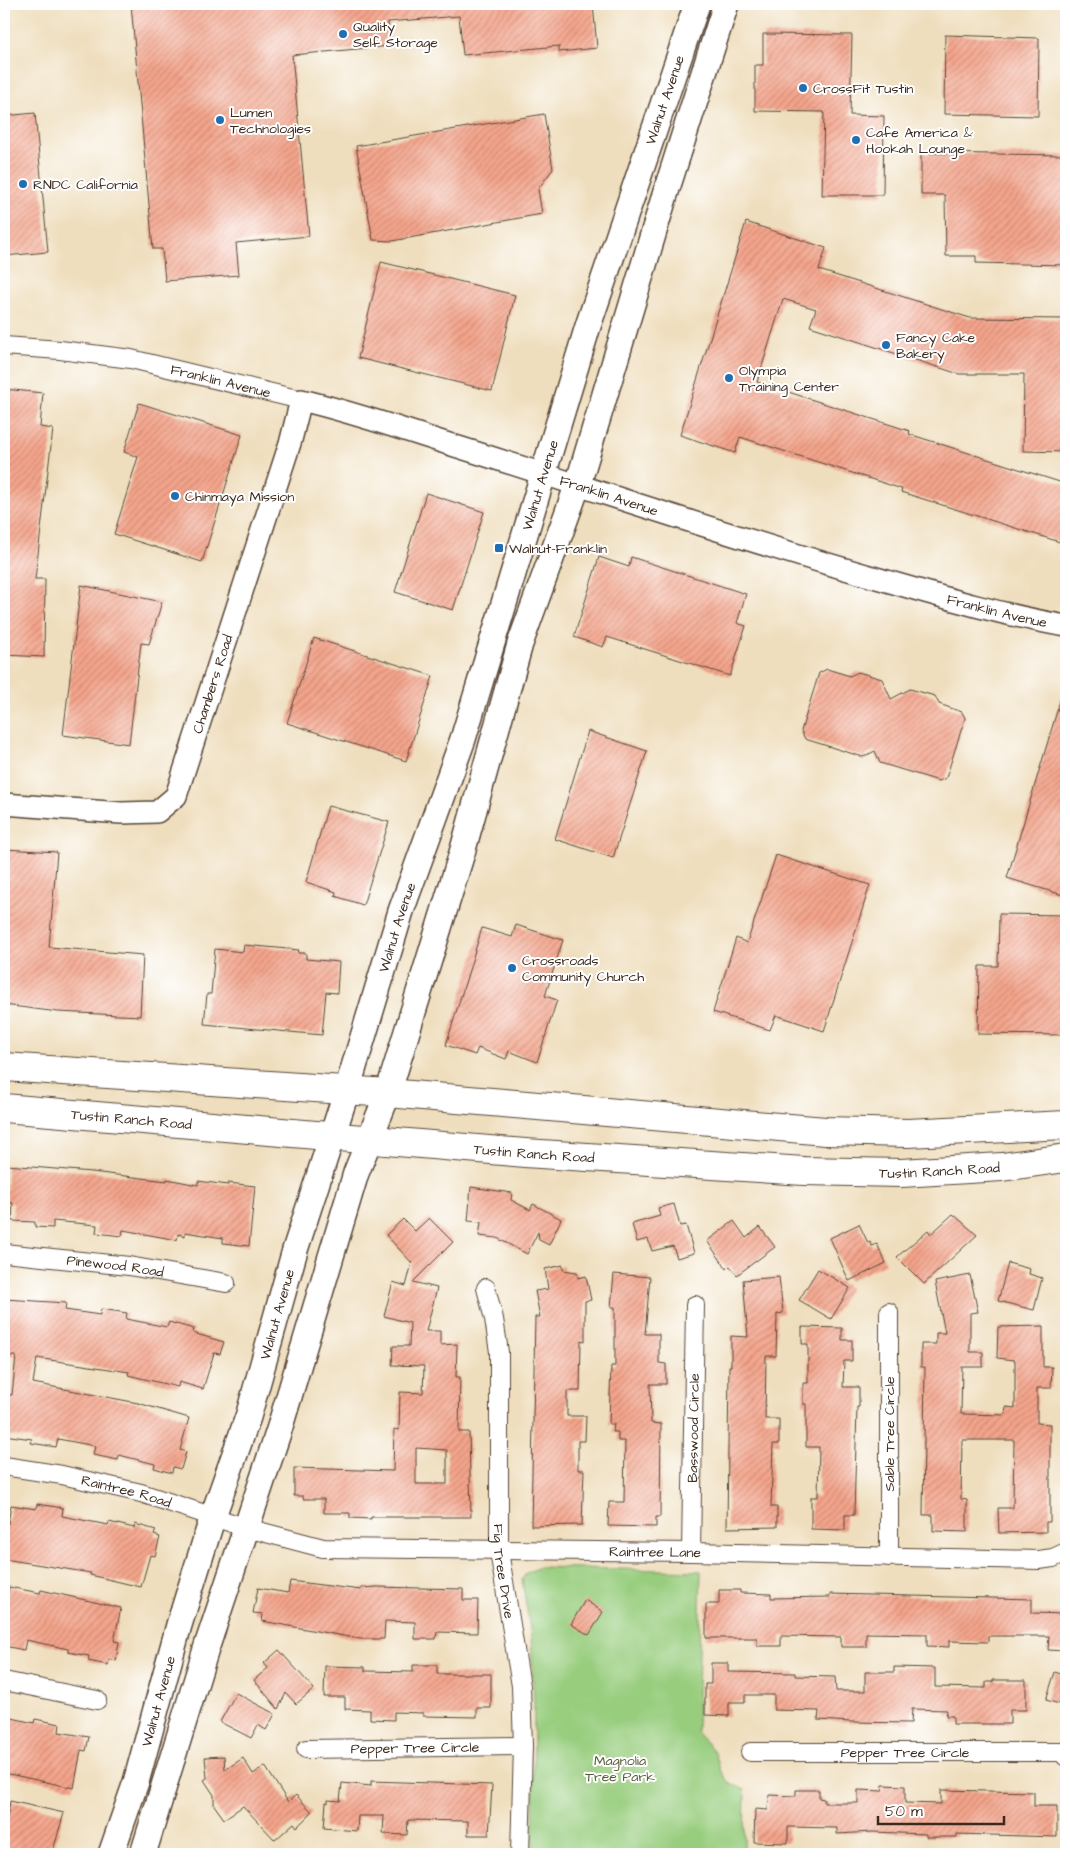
<svg xmlns="http://www.w3.org/2000/svg" width="1070" height="1858" font-family="'Architects Daughter',sans-serif">
<style>
.green{fill:#98cd7e;stroke:#6a7c4e}
.building{fill:url(#building-hatch);fill-rule:evenodd}
.lines{fill:none;stroke-linecap:round;stroke-linejoin:round}
.minor-casing{stroke:#564536;stroke-width:20}
.tertiary-casing{stroke:#564536;stroke-width:24}
.secondary-casing{stroke:#564536;stroke-width:28}
.primary-casing{stroke:#564536;stroke-width:30}
.minor{stroke:#fff;stroke-width:18}
.tertiary{stroke:#fff;stroke-width:21}
.secondary{stroke:#fff;stroke-width:25}
.primary{stroke:#fff;stroke-width:28}
.poi-dot{fill:#1f6fb2;stroke:#fff;stroke-width:2}
.labels{text-anchor:middle;stroke-width:4;stroke-linejoin:round;paint-order:stroke}
.poi-label{font-size:14px;fill:#3b2a1e;stroke:#fff;text-anchor:start}
.street-label{font-size:14px;fill:#3b2a1e;stroke:#fff}
.park-label{font-size:14px;fill:#575b3b;stroke:#fff}
</style>
<defs>
<pattern id="building-hatch" width="6" height="6" patternUnits="userSpaceOnUse" patternTransform="scale(1.25)"><rect width="6" height="6" fill="#f5a58c"/><path d="M-1 1l2-2M0 6l6-6M5 7l2-2" fill="none" stroke="#c88772"/></pattern>
</defs>
<rect width="100%" height="100%" fill="#fff"/>
<filter id="ink" filterUnits="userSpaceOnUse"><feTurbulence type="fractalNoise" baseFrequency=".02" numOctaves="2"/><feDisplacementMap in="SourceGraphic" scale="10" xChannelSelector="R" yChannelSelector="G"/><feConvolveMatrix kernelMatrix="1 2 1 2 8 2 1 2 1" color-interpolation-filters="sRGB"/></filter>
<filter id="wash" filterUnits="userSpaceOnUse"><feTurbulence type="fractalNoise" baseFrequency=".0096" numOctaves="4" result="noise"/><feDisplacementMap in="SourceGraphic" scale="20" xChannelSelector="R" yChannelSelector="G"/><feGaussianBlur stdDeviation="1.12" result="paint"/><feColorMatrix in="noise" values="0 0 0 0 0 0 0 0 0 0 0 0 0 0 0 0 0 1.4 0 .05"/><feComposite in="paint" operator="in"/></filter>
<g filter="url(#wash)">
<rect width="100%" height="100%" fill="#efdebd"/>
<!-- green -->
<path class="green" d="M540,1567L701,1571L697,1733L715,1752L720,1770L728,1782L745,1790L744,1849L788,1852V1854H533L534,1702L531,1635L522,1580L526,1573Z"/>
<g id="blocks">
<!-- building -->
<path class="building" d="M131,4H593L597,48L559,52V46L463,55L459,16L388,22L390,46L292,55L309,236L236,243L239,275L165,281L162,249H153Z
M763,34L852,35L850,115L884,116L883,195H822L824,112L755,111V65H763Z
M945,35L1039,38L1038,116L944,114Z
M35,113L48,252L4,256V116Z
M544,114L553,169L538,189L542,214L392,241L373,240L356,146Z
M921,153L1066,155V265L976,263V256H946L945,195H921Z
M746,222L826,248L819,270L970,318L1066,319V452L1023,451L1024,374H959L810,326L816,309L783,299L757,382L910,431L909,434L1066,484V544L901,492L902,489L740,437L735,453L680,435Z
M381,262L515,295L492,391L358,358Z
M4,389L43,393L40,427L53,429L35,579H45L44,657L4,655Z
M139,403L242,435L202,562L114,534L138,457L124,452Z
M426,493L484,512L453,610L395,592Z
M599,557L629,567L631,557L746,594L737,623L746,626L730,676L607,637L603,647L574,637Z
M81,585L162,602L149,644L141,643L129,744L63,735Z
M314,638L433,676L406,761L287,723Z
M827,669L850,676L858,672L882,679L891,699L910,689L935,696L939,704L962,712L965,718L946,778L939,781L880,763L875,751L863,757L805,739L801,731L819,673Z
M1063,691L1066,692V896L1007,878Z
M588,731L647,751L613,858L555,839Z
M328,806L389,822L363,905L335,896L336,892L306,882Z
M4,849L57,852L49,947L143,955L140,1016L58,1012L4,1005Z
M776,855L870,885L824,1031L776,1015L770,1030L713,1012L736,938L747,943Z
M999,914L1066,915V1035L978,1034L979,966H998Z
M516,925L563,940L545,996L557,1000L537,1062L509,1051L506,1059L478,1048L475,1055L446,1045L482,928L512,937Z
M244,945L299,950L298,953H306V959L339,962L337,993L326,992L322,1035L204,1024L207,994H211L215,949L243,952Z
M7,1165L92,1172L167,1181V1179L198,1185V1181L228,1185V1183L255,1186L249,1246L223,1243V1238L185,1232V1236L178,1234L177,1240L123,1230L122,1236L96,1233L97,1225L53,1221V1228L35,1227V1222L12,1221L13,1203H6Z
M471,1187L512,1193L511,1200L530,1210L533,1204L561,1219L549,1245L539,1240L538,1232L527,1254L497,1238L479,1236L481,1222L468,1221Z
M674,1204L680,1226L686,1225L694,1253L677,1258L673,1246L652,1251L648,1239L637,1242L632,1224L660,1216L658,1208Z
M953,1214L977,1235L924,1284L897,1257L928,1230L931,1234Z
M429,1218L453,1242L413,1282L437,1288L426,1331H440V1345L457,1344L456,1377H460L459,1432H469L471,1517H371V1519L350,1518V1513H324V1499H303V1496H294V1468L393,1471L394,1429L399,1430L400,1392L423,1393L424,1366L392,1365L393,1346H409L410,1323L384,1316L393,1282L406,1286L412,1263L386,1235L403,1219L415,1231ZM416,1448L447,1450V1484H416Z
M734,1221L746,1238L760,1227L775,1247L737,1275L730,1266L727,1269L707,1241Z
M859,1224L868,1243L870,1242L872,1246L877,1244L886,1263L849,1281L830,1238Z
M1008,1263L1030,1269L1029,1274L1042,1278L1034,1310L998,1301Z
M563,1265V1270L577,1272L578,1278L586,1276L591,1300L585,1301V1341L581,1340L580,1391H567V1416H586L585,1441H578V1470H584L582,1525L531,1526L535,1317H540L535,1291L548,1289L545,1269Z
M818,1269L850,1288L831,1319L799,1300Z
M614,1274L650,1277L645,1334H659V1363L666,1364V1384H650L651,1423L661,1424L660,1517H656V1527L608,1526L609,1502H624L625,1441H618V1432H613L614,1424H609L611,1366H615V1307H611Z
M970,1275L978,1312L970,1313V1352H983V1367H962L961,1414L1005,1415L1006,1407L1015,1408V1360L997,1358L998,1327L1043,1326V1367H1052L1051,1388H1037V1423L1050,1424V1522H1046V1532L999,1533L998,1508H1013L1014,1440H962L961,1499L967,1500V1532L933,1531V1515H923L925,1367H921V1344H936V1333H945L935,1282Z
M779,1277L783,1313L777,1314L776,1356H766L765,1419H779V1444H773L771,1507H777V1527L727,1528L729,1366H731V1336L748,1337L743,1280Z
M5,1299L66,1303L65,1310L100,1315L101,1309L127,1313L126,1319L167,1327L169,1322L194,1329L193,1333L224,1342L220,1354L214,1353L203,1389L179,1382L178,1387L128,1375L129,1372L37,1358L33,1383L138,1403L189,1418L180,1450L186,1452L181,1469L173,1467L172,1473L154,1468L155,1464L119,1455L118,1460L93,1455L95,1446L58,1439L56,1447L31,1443L32,1439L4,1435L6,1395H12L16,1356H8L9,1340L4,1339Z
M802,1327L842,1328V1340H852V1361H844L843,1387H859V1407H857L854,1515H845V1530L811,1529V1497H818L819,1447H806V1404H803V1383H808V1344H802Z
M37,1504L63,1508L62,1516L108,1525L109,1522L134,1528L135,1524L156,1530L154,1535L160,1537L155,1556L150,1555L141,1587L90,1575L91,1573L4,1559V1524H8L11,1505L36,1509Z
M290,1581L361,1590V1588L377,1587L463,1589V1600H478L477,1633L437,1632L436,1639H415V1622L385,1621L384,1639H360L262,1621L263,1614L253,1613L258,1588L288,1593Z
M9,1587L40,1593L41,1590L121,1608L114,1641L119,1642L116,1661L109,1659L108,1665L88,1661L89,1656L68,1652V1649L26,1640L24,1650L4,1646V1619Z
M719,1590H740V1593L771,1594V1598L830,1597V1594L1032,1599V1613L1066,1614V1651L1048,1650L1049,1636H988V1642L949,1641V1647L927,1646V1634L866,1633V1647H841V1637L781,1636V1646H757V1638H706V1604H719Z
M585,1600L603,1612L589,1635L571,1624Z
M279,1650L314,1689L296,1704L286,1693L278,1709L254,1680L268,1668L264,1663Z
M711,1663H728V1672L795,1673V1676L835,1677L836,1691H865V1672H894V1667L935,1668V1687L986,1688V1682H993V1680H1026V1710H1010V1724H953V1716H946L947,1710L912,1709L911,1723L851,1722L818,1720L819,1711L774,1710V1695H745V1702H729V1716L705,1715V1684H711Z
M413,1665H437V1674H491V1708H477V1717L423,1716V1713L394,1712V1720L370,1719V1710L345,1709V1697H324L325,1666L365,1667V1671L413,1672Z
M1055,1672L1066,1676V1706L1046,1700Z
M236,1693L275,1714L266,1730L258,1725L251,1738L220,1722Z
M12,1718L34,1723L35,1719L60,1724L59,1732L89,1737L86,1751L81,1750L74,1788L4,1773V1736L8,1737Z
M224,1756L225,1770L243,1758L253,1774L265,1766L288,1802L296,1795L312,1812L297,1827L294,1823L275,1840L243,1806L224,1819L214,1805V1795L204,1780L207,1778L205,1757Z
M371,1781L492,1785L489,1835H468V1821L408,1820L407,1835L383,1834L384,1816H358L357,1831L324,1828L326,1802L328,1803V1800L340,1801L342,1783L371,1786Z
M883,1785L905,1786V1803L941,1804V1790L1034,1792V1806H1057V1837L957,1834V1837H926V1834L872,1832L837,1834V1828L788,1827V1843L754,1842L755,1809L768,1810L769,1795L796,1796V1790H819V1798L824,1799V1803H858V1790L882,1791Z
M10,1801L64,1813L52,1854H4V1834Z"/>
</g>
</g>
<g filter="url(#ink)">
<use href="#blocks" fill-opacity="0" stroke="#564536" stroke-width="1"/>
<g class="lines">
<!-- minor casing -->
<g class="minor-casing">
<g id="minor">
<path id="s1" d="M4,346L60,350L131,359L301,400"/>
<path id="s2" d="M4,1253L129,1266L226,1283"/>
<path id="s3" d="M486,1288L494,1319L499,1352V1551L521,1686L523,1746L520,1854"/>
<path d="M889,1312V1557"/>
<path id="s4" d="M4,1466L62,1475L141,1493L247,1528L323,1548L691,1552L1039,1560L1053,1558L1066,1552"/>
<path id="s5" d="M691,1552L695,1305"/>
<path d="M4,1681L97,1700"/>
<path id="s6" d="M306,1749L523,1746"/>
<path id="s7" d="M750,1752H1061L1066,1757"/>
</g>
</g>
<!-- tertiary casing -->
<g class="tertiary-casing">
<g id="tertiary">
<path id="s8" d="M4,804L121,813L157,812L176,796L291,440L301,400C353,412 404,430 455,446C597,490 737,539 880,579C942,597 1003,615 1066,626"/>
</g>
</g>
<!-- secondary casing -->
<g class="secondary-casing">
<g id="secondary">
<path id="s9" d="M111,1854L136,1782L179,1625L213,1516L248,1417L295,1250L347,1090L401,911L463,739L588,326L697,4"/>
<path d="M143,1854L207,1646L279,1430L356,1173L388,1093L462,853L520,644L578,484L664,198L726,4"/>
</g>
</g>
<!-- primary casing -->
<g class="primary-casing">
<g id="primary">
<path d="M4,1067L388,1093L825,1131L908,1133L1066,1125"/>
<path id="s10" d="M4,1108L525,1153L804,1171L901,1173L1002,1167L1066,1158"/>
</g>
</g>
<!-- minor -->
<use href="#minor" class="minor"/>
<!-- tertiary -->
<use href="#tertiary" class="tertiary"/>
<!-- secondary -->
<use href="#secondary" class="secondary"/>
<!-- primary -->
<use href="#primary" class="primary"/>
</g>
</g>
<!-- markers -->
<g class="poi-dot">
<circle cx="343" cy="34" r="5"/>
<circle cx="803" cy="88" r="5"/>
<circle cx="220" cy="120" r="5"/>
<circle cx="856" cy="140" r="5"/>
<circle cx="23" cy="184" r="5"/>
<circle cx="886" cy="345" r="5"/>
<circle cx="729" cy="378" r="5"/>
<circle cx="175" cy="496" r="5"/>
<rect x="494" y="543" width="10" height="10" rx="2.5"/>
<circle cx="512" cy="968" r="5"/>
</g>
<g class="labels">
<!-- poi labels -->
<g class="poi-label">
<text x="353" y="31">Quality<tspan x="353" dy="16">Self Storage</tspan></text>
<text x="813" y="93">CrossFit Tustin</text>
<text x="230" y="117">Lumen<tspan x="230" dy="16">Technologies</tspan></text>
<text x="866" y="137">Cafe America &amp;<tspan x="866" dy="16">Hookah Lounge</tspan></text>
<text x="33" y="189">RNDC California</text>
<text x="896" y="342">Fancy Cake<tspan x="896" dy="16">Bakery</tspan></text>
<text x="739" y="375">Olympia<tspan x="739" dy="16">Training Center</tspan></text>
<text x="185" y="501">Chinmaya Mission</text>
<text x="509" y="553">Walnut-Franklin</text>
<text x="522" y="965">Crossroads<tspan x="522" dy="16">Community Church</tspan></text>
</g>
<!-- street labels -->
<g class="street-label">
<text dy="5" stroke="none"><textPath href="#s9" startOffset="1840">Walnut Avenue</textPath></text>
<text dy="5" stroke="none"><textPath href="#s1" startOffset="220">Franklin Avenue</textPath></text>
<text dy="5" stroke="none"><textPath href="#s9" startOffset="1435">Walnut Avenue</textPath></text>
<text dy="5" stroke="none"><textPath href="#s8" startOffset="916">Franklin Avenue</textPath></text>
<text dy="5" stroke="none"><textPath href="#s8" startOffset="1321">Franklin Avenue</textPath></text>
<text dy="5" stroke="none"><textPath href="#s8" startOffset="296">Chambers Road</textPath></text>
<text dy="5" stroke="none"><textPath href="#s9" startOffset="970">Walnut Avenue</textPath></text>
<text dy="5" stroke="none"><textPath href="#s10" startOffset="128">Tustin Ranch Road</textPath></text>
<text dy="5" stroke="none"><textPath href="#s10" startOffset="532">Tustin Ranch Road</textPath></text>
<text dy="5" stroke="none"><textPath href="#s10" startOffset="938">Tustin Ranch Road</textPath></text>
<text dy="5" stroke="none"><textPath href="#s2" startOffset="112">Pinewood Road</textPath></text>
<text dy="5" stroke="none"><textPath href="#s9" startOffset="565">Walnut Avenue</textPath></text>
<text dy="5" stroke="none"><textPath href="#s5" startOffset="124">Basswood Circle</textPath></text>
<text transform="translate(889 1434) rotate(-90)" y="5">Sable Tree Circle</text>
<text dy="5" stroke="none"><textPath href="#s4" startOffset="125">Raintree Road</textPath></text>
<text dy="5" stroke="none"><textPath href="#s4" startOffset="662">Raintree Lane</textPath></text>
<text dy="5" stroke="none"><textPath href="#s3" startOffset="285">Fig Tree Drive</textPath></text>
<text dy="5" stroke="none"><textPath href="#s9" startOffset="160">Walnut Avenue</textPath></text>
<text dy="5" stroke="none"><textPath href="#s6" startOffset="109">Pepper Tree Circle</textPath></text>
<text dy="5" stroke="none"><textPath href="#s7" startOffset="155">Pepper Tree Circle</textPath></text>
</g>
<!-- park labels -->
<g class="park-label">
<text x="620" y="1765">Magnolia<tspan x="620" dy="16">Tree Park</tspan></text>
</g>
</g>
<!-- margin -->
<rect width="1070" height="1858" fill="none" stroke="#fff" stroke-width="20"/>
<!-- scale -->
<path d="M878 1816v8h126v-8" fill="none" stroke="#3b2a1e" stroke-width="2.5"/>
<text x="885" y="1816" font-size="15" fill="#3b2a1e" stroke="#ffffff" stroke-width="4" paint-order="stroke">50 m</text>
</svg>
